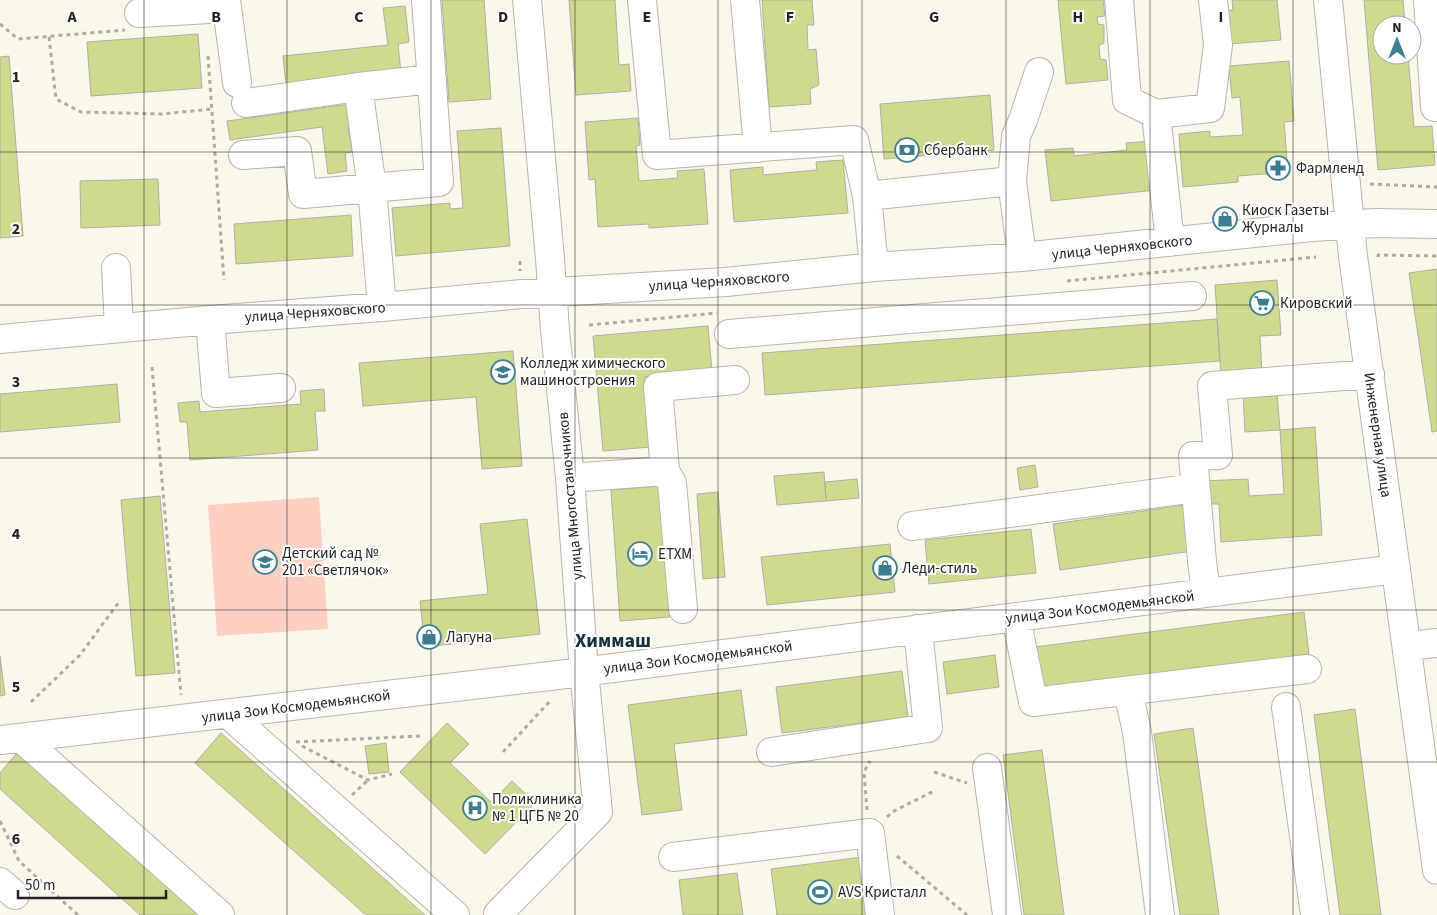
<svg xmlns="http://www.w3.org/2000/svg" width="1437" height="915" font-family="'Source Sans 3',sans-serif">
<style>
.green{fill:#fed0c3}
.building{fill:#d0da8f;stroke:#adafa3}
.lines{fill:none;stroke-linecap:round;stroke-linejoin:round}
.minor-casing{stroke:#b9b4a9;stroke-width:30}
.path{stroke:#aeaaa1;stroke-width:3;stroke-dasharray:4 4;stroke-linecap:butt}
.minor{stroke:#fff;stroke-width:28}
.grid{fill:none;stroke:#24221e;stroke-width:1;stroke-opacity:0.55}
.labels{text-anchor:middle;stroke-width:4;stroke-linejoin:round;paint-order:stroke}
.poi-label{font-size:15px;fill:#24221e;stroke:#fff;text-anchor:start}
.street-label{font-size:15px;fill:#24221e;stroke:#fff}
.district-label{font-size:20px;font-weight:bold;fill:#13333b;stroke:#fff}
.grid-label{font-size:16px;text-anchor:middle;font-weight:bold;fill:#24221e;stroke:#fff;stroke-width:4;stroke-linejoin:round;paint-order:stroke}
</style>
<rect width="100%" height="100%" fill="#fbf7ea"/>
<!-- green -->
<path class="green" d="M319,497L328,629L217,636L208,505Z"/>
<!-- building -->
<path class="building" d="M442,0H484L491,99L449,102Z
M569,0H615L619,65L629,64L631,91L576,95Z
M762,0H812L814,25H807L808,50L816,49L819,85L810,89L811,104L769,107Z
M1058,0H1103L1105,16L1097,17L1098,24L1104,25V43L1099,45L1100,59L1106,60L1108,80L1066,84Z
M1232,0H1277L1281,40L1228,44L1226,11L1233,10Z
M1364,0H1403L1405,25H1382V55H1408L1414,127L1432,126L1435,165L1378,170Z
M405,6L409,42L398,44L401,73L286,86L283,56L388,45L383,8Z
M198,34L202,88L91,96L87,42Z
M9,56L23,236L0,238V57Z
M1289,61L1294,121L1284,122L1288,172L1238,176V182L1183,187L1179,134L1210,131V137L1243,135L1240,97L1232,98L1229,66Z
M990,95L994,150L884,159L880,104Z
M350,104L353,125L348,126L352,152L345,153L347,171L328,174L322,127L230,140L227,121Z
M638,118L640,145L636,146L639,181L678,178L677,171L704,169L708,224L649,228V224L598,227L595,179L589,180L585,122Z
M501,128L510,246L396,256L392,208L450,203V209L463,208L457,131Z
M1151,141L1156,190L1051,201L1045,150L1073,148L1074,156L1127,150L1126,143Z
M843,160L848,213L734,222L730,170L763,167V175L817,170L816,162Z
M158,179L160,225L81,228L80,181Z
M351,215L353,256L236,264L234,224Z
M1437,269V431L1432,432L1409,273Z
M1277,280L1281,335L1260,336L1262,374L1221,377L1215,285Z
M1217,319L1220,361L765,395L762,353Z
M708,326L712,372L644,377L650,447L603,451L593,336Z
M513,351L522,466L482,469L476,397L363,406L359,363Z
M117,384L120,422L0,432V394Z
M324,389L325,411H315L318,450L190,460L187,422H180L178,403L199,401L200,412L301,404L300,391Z
M1277,393L1280,430L1245,432L1243,395Z
M1315,427L1322,535L1221,542L1219,504H1204L1203,481L1248,479L1249,496L1284,494L1280,430Z
M1035,465L1038,487L1020,490L1017,468Z
M824,472L826,501L777,505L774,476Z
M857,479L859,498L826,501L825,482Z
M660,486L670,617L620,621L611,490Z
M718,492L725,577L703,579L697,494Z
M160,496L175,673L136,676L121,500Z
M1185,505L1192,551L1060,570L1053,524Z
M527,519L540,634L425,647L420,601L488,594L480,524Z
M1031,529L1036,573L929,584L925,540Z
M890,544L895,592L767,605L761,557Z
M1304,612L1309,655L1041,690L1035,647Z
M995,655L999,687L947,694L943,662Z
M0,656L5,695L0,696Z
M902,671L908,717L782,733L776,687Z
M741,690L747,735L674,744L682,810L642,815L628,705Z
M1355,709L1381,915H1340L1314,715Z
M447,723L469,744L450,763L491,802L512,781L535,803L485,854L400,772Z
M1193,728L1219,915H1180L1154,734Z
M221,733L425,915H366L195,763Z
M386,743L389,772L369,774L365,746Z
M1042,750L1064,915H1024L1003,755Z
M18,752L199,915H140L0,789V773Z
M862,857L869,915H777L771,869Z
M737,873L743,915H683L679,880Z"/>
<g class="lines">
<!-- minor casing -->
<g class="minor-casing">
<path id="minor" d="M226,0L237,83
M642,0L657,155L854,140L867,196L874,267
M745,0L758,148
M1119,0L1127,100L1156,114
M1328,0L1353,256L1437,870
M1428,0L1435,107H1437
M139,13L227,8
M358,87L372,188L382,307
M246,103L358,87L432,79
M243,155L297,151L303,194L439,182L426,0
M867,196L1012,181
M1170,242L1156,114L1210,108L1218,45L1213,0
M1022,257L1012,181L1016,136L1023,120L1039,72
M116,268L119,328
M210,320L216,393L281,388
M729,334L1192,296
M0,339L210,320L382,307L522,294L726,282L874,267L1022,257L1312,227L1375,223L1437,224
M665,471L658,387L735,380
M570,478L665,471L672,483L683,609
M912,526L1195,488
M1206,593L1202,561L1193,456L1218,455L1212,386L1370,374
M1016,617L1033,702L1307,669
M1407,646L1437,643
M1128,691L1137,732L1160,915
M1286,707L1315,915
M228,714L455,915
M21,738L220,915
M0,740L550,676L1396,569
M771,752L928,728L918,629
M987,768L1007,915
M673,857L870,833L880,915
M0,882L15,895
M499,915L498,914L598,812L584,671L570,478L555,330L550,259L527,0"/>
</g>
<!-- path -->
<path class="path" d="M0,24L18,39L125,30
M49,37L56,99L81,112L162,114L212,109
M208,56L224,280
M1370,184L1437,187
M1378,257V255L1437,256
M520,261V271
M1067,281L1316,257
M589,325L717,313
M152,367L181,695
M31,702L80,655L119,602
M296,742L420,736
M302,746L368,780L392,774
M503,752L551,700
M934,772L967,783
M352,795L368,780
M867,810L864,772L870,761
M887,817L894,811L936,790
M0,821L19,861L78,915
M897,856L967,915"/>
<!-- minor -->
<use href="#minor" class="minor"/>
</g>
<!-- grid -->
<path class="grid" d="M144,0V915M287,0V915M431,0V915M575,0V915M718,0V915M862,0V915M1006,0V915M1150,0V915M1293,0V915M0,152H1437M0,305H1437M0,458H1437M0,610H1437M0,762H1437"/>
<!-- icons -->
<defs>
<g id="bank-ring" transform="scale(1.25)"><circle r="9.5" fill="#fff" stroke="#3c7e90" stroke-width="1.5"/><path d="M-6-4H6V4H-6ZM0-2.3a2.3 2.3 0 1 0 0 4.6a2.3 2.3 0 1 0 0-4.6Z" fill="#3c7e90"/></g>
<g id="pharmacy-ring" transform="scale(1.25)"><circle r="9.5" fill="#fff" stroke="#3c7e90" stroke-width="1.5"/><path d="M-2-6h4v4h4v4h-4v4h-4v-4h-4v-4h4Z" fill="#3c7e90"/></g>
<g id="shop-ring" transform="scale(1.25)"><circle r="9.5" fill="#fff" stroke="#3c7e90" stroke-width="1.5"/><path d="M-5-2.5h2.3a2.7 3.5 0 0 1 5.4 0H5L5.5 6h-11ZM-1.5-2.5h3a1.5 2.3 0 0 0-3 0Z" fill="#3c7e90"/></g>
<g id="supermarket-ring" transform="scale(1.25)"><circle r="9.5" fill="#fff" stroke="#3c7e90" stroke-width="1.5"/><path d="M-6-5.5h2.5l.6 2H6L4.5 2H-2.5L-4.4-4H-6ZM-1.5 3.2a1.3 1.3 0 1 0 .1 0ZM3 3.2a1.3 1.3 0 1 0 .1 0Z" fill="#3c7e90"/></g>
<g id="university-ring" transform="scale(1.25)"><circle r="9.5" fill="#fff" stroke="#3c7e90" stroke-width="1.5"/><path d="M0-5L7-2L0 1L-7-2ZM-4 1L0 2.5L4 1V4Q0 6-4 4Z" fill="#3c7e90"/></g>
<g id="hotel-ring" transform="scale(1.25)"><circle r="9.5" fill="#fff" stroke="#3c7e90" stroke-width="1.5"/><path d="M-6-4.5h1.5V1H6V5H4.5V3h-9V5H-6ZM-4 0a1.8 1.8 0 1 1 3.6 0ZM.5 0V-2.5h3Q6-2.5 6 0Z" fill="#3c7e90"/></g>
<g id="school-ring" transform="scale(1.25)"><circle r="9.5" fill="#fff" stroke="#3c7e90" stroke-width="1.5"/><path d="M0-5L7-2L0 1L-7-2ZM-4 1L0 2.5L4 1V4Q0 6-4 4Z" fill="#3c7e90"/></g>
<g id="hospital-ring" transform="scale(1.25)"><circle r="9.5" fill="#fff" stroke="#3c7e90" stroke-width="1.5"/><path d="M-5-5h3v3.5h4V-5h3V5h-3V1.5h-4V5h-3Z" fill="#3c7e90"/></g>
<g id="stadium-ring" transform="scale(1.25)"><circle r="9.5" fill="#fff" stroke="#3c7e90" stroke-width="1.5"/><path d="M0-5a6.5 5 0 1 0 0 10a6.5 5 0 1 0 0-10ZM-3.5-1.8h7v3.6h-7Z" fill="#3c7e90"/></g>
</defs>
<g fill-rule="evenodd">
<use href="#bank-ring" x="907" y="150"/>
<use href="#pharmacy-ring" x="1278" y="168"/>
<use href="#shop-ring" x="1225" y="219"/>
<use href="#supermarket-ring" x="1262" y="303"/>
<use href="#university-ring" x="503" y="372"/>
<use href="#hotel-ring" x="640" y="554"/>
<use href="#school-ring" x="265" y="562"/>
<use href="#shop-ring" x="885" y="568"/>
<use href="#shop-ring" x="429" y="637"/>
<use href="#hospital-ring" x="475" y="808"/>
<use href="#stadium-ring" x="820" y="892"/>
</g>
<g class="labels">
<!-- poi labels -->
<g class="poi-label">
<text x="924" y="155">Сбербанк</text>
<text x="1296" y="173">Фармленд</text>
<text x="1242" y="215">Киоск Газеты<tspan x="1242" dy="17">Журналы</tspan></text>
<text x="1280" y="308">Кировский</text>
<text x="520" y="368">Колледж химического<tspan x="520" dy="17">машиностроения</tspan></text>
<text x="282" y="558">Детский сад №<tspan x="282" dy="17">201 «Светлячок»</tspan></text>
<text x="658" y="559">ЕТХМ</text>
<text x="902" y="573">Леди-стиль</text>
<text x="446" y="642">Лагуна</text>
<text x="492" y="804">Поликлиника<tspan x="492" dy="17">№ 1 ЦГБ № 20</tspan></text>
<text x="838" y="897">AVS Кристалл</text>
</g>
<!-- street labels -->
<g class="street-label">
<text transform="translate(1122 247) rotate(-6)" y="5">улица Черняховского</text>
<text transform="translate(719 281) rotate(-4)" y="5">улица Черняховского</text>
<text transform="translate(315 312) rotate(-4)" y="5">улица Черняховского</text>
<text transform="translate(1378 435) rotate(82)" y="5">Инженерная улица</text>
<text transform="translate(570 496) rotate(-95)" y="5">улица Многостаночников</text>
<text transform="translate(1100 607) rotate(-7)" y="5">улица Зои Космодемьянской</text>
<text transform="translate(698 657) rotate(-7)" y="5">улица Зои Космодемьянской</text>
<text transform="translate(296 706) rotate(-7)" y="5">улица Зои Космодемьянской</text>
</g>
<!-- district labels -->
<g class="district-label">
<text x="613" y="647">Химмаш</text>
</g>
</g>
<g class="grid-label">
<text x="72" y="22">A</text>
<text x="216" y="22">B</text>
<text x="359" y="22">C</text>
<text x="503" y="22">D</text>
<text x="647" y="22">E</text>
<text x="790" y="22">F</text>
<text x="934" y="22">G</text>
<text x="1078" y="22">H</text>
<text x="1221" y="22">I</text>
<text x="16" y="82">1</text>
<text x="16" y="234">2</text>
<text x="16" y="387">3</text>
<text x="16" y="539">4</text>
<text x="16" y="692">5</text>
<text x="16" y="844">6</text>
</g>
<!-- north arrow -->
<g transform="translate(1397 40)"><circle r="24" fill="#ffffff" stroke="#a7a7a5"/>
<path d="M0-4L9 19L0 12L-9 19Z" fill="#3c7e90"/>
<text y="-8" font-size="14" font-weight="bold" text-anchor="middle" fill="#24221e">N</text>
</g>
<!-- scale -->
<path d="M18 890v8h148v-8" fill="none" stroke="#24221e" stroke-width="2.5"/>
<text x="25" y="890" font-size="15" fill="#24221e" stroke="#ffffff" stroke-width="4" paint-order="stroke">50 m</text>
</svg>
